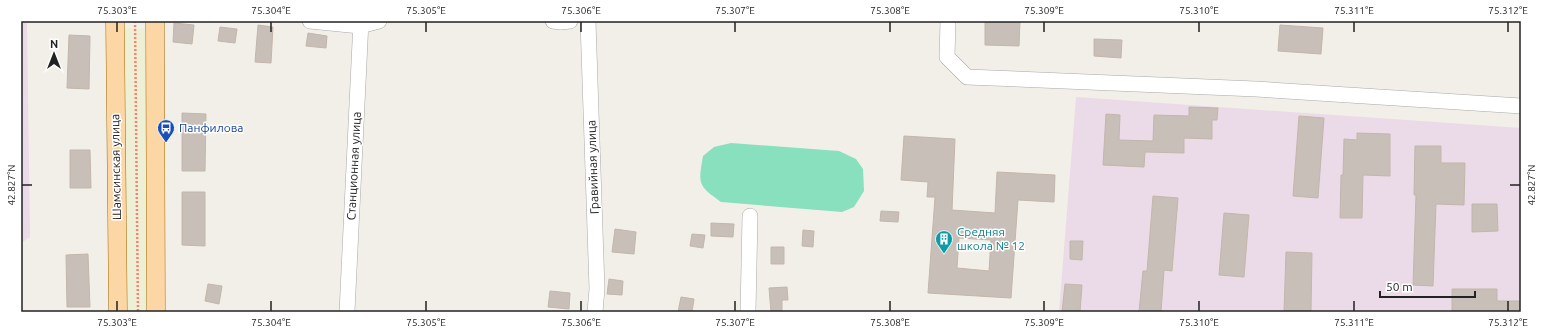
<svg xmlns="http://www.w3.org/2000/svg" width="1542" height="333" font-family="Ubuntu,sans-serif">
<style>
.industrial{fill:#ebdbe8}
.farmland{fill:#eef0d5}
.pitch{fill:#88e0be}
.building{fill:#c7bfb8;stroke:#c4b6ab;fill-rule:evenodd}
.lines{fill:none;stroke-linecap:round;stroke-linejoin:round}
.minor-casing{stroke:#a9a9a9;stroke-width:16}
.major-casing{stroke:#a06b00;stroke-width:19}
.path{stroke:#fa8072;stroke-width:2.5;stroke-dasharray:2 2;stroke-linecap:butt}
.minor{stroke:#fff;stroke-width:15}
.major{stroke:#fcd6a4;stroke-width:18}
.ticks{fill:none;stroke:#222;stroke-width:1.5}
.labels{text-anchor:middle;stroke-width:3;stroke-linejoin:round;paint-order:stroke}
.transit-label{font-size:12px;fill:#164399;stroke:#fff;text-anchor:start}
.street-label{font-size:12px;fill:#222;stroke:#fff}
.culture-label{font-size:12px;fill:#0d838f;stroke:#fff;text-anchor:start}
.neatline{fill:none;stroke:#222;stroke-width:1.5}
.ticks-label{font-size:10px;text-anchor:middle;fill:#222}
</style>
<rect width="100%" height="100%" fill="#f2efe9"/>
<!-- industrial -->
<path class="industrial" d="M21,22L27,23L30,237L21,243Z
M1076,97L1521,128V312H1059Z"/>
<!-- farmland -->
<path class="farmland" d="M124,28L148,29L150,312H128Z"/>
<!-- pitch -->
<path class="pitch" d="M731,143L839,151L856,159L863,169L864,191L854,207L842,212L721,202C698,186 698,184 703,156L714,147Z"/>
<!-- building -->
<path class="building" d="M985,21H1020L1019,46L985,45Z
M174,23L194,25L192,44L173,42Z
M258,25L273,27L271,63L255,62Z
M1280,25L1323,28L1321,54L1278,51Z
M220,27L237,29L235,43L218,41Z
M308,33L327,36L326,48L306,46Z
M69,35L90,36L89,89L67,88Z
M1094,39L1122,40L1121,58L1094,56Z
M1189,107L1218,108L1217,120H1212V139L1184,138V153L1145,152L1144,167L1103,165L1106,114L1120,115L1119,140L1153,141L1154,115L1189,116Z
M182,113L206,114L205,171H182Z
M1299,116L1324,118L1318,198L1293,196Z
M1357,133L1390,134V176L1363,175L1362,218H1340L1341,175H1343L1344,139L1357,140Z
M904,136L955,139L952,210L995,213L997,172L1055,175L1054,202L1018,200L1011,298L928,293L935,197H927L928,182L901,180ZM959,238L991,240L989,271L957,268Z
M1415,146H1441V163H1465L1464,205L1436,204L1433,286L1413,285L1416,195H1414Z
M70,150H90L91,188H70Z
M182,192H205V246L182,245Z
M1153,196L1178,198L1172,271L1164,270L1161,312H1139L1143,271H1147Z
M1472,204H1497L1498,231L1472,232Z
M881,211L899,212L898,222L880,221Z
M1224,213L1249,215L1244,277L1219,275Z
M711,223L734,224L733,237L711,236Z
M615,229L636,232L634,254L612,252Z
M803,230L814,231L813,247L802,246Z
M692,234L705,235L703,248L690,246Z
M1070,241H1083L1082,260L1070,259Z
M771,247H784V264H771Z
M1286,252L1312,253L1311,312H1284Z
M88,254L90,307H67L66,255Z
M609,279L623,281L622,295L607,294Z
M208,284L222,286L219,304L205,301Z
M1065,284L1082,285L1080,312H1062Z
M787,287L788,300H782V312H771L769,288Z
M1452,289H1497V301H1521V312H1452Z
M550,291L570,293L569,309L548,307Z
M681,297L694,299L692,312H678Z"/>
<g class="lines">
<!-- minor casing -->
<g class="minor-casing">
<path id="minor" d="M310,21L360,26L379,21
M553,21L561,22L570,21
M588,21L597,289L595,312
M948,21L947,57L967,77L1256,89L1521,106
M347,312L361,21
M748,312L750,216"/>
</g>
<!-- major casing -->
<g class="major-casing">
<path id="major" d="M115,21L118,312
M155,21L156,312"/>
</g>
<!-- path -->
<path class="path" d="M135,21L138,312"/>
<!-- minor -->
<use href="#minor" class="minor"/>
<!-- major -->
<use href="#major" class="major"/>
</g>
<!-- ticks -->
<path class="ticks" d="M117,22V32M271,22V32M426,22V32M581,22V32M735,22V32M890,22V32M1044,22V32M1199,22V32M1354,22V32M1508,22V32M22,185H32M1510,185H1520M117,301V311M271,301V311M426,301V311M581,301V311M735,301V311M890,301V311M1044,301V311M1199,301V311M1354,301V311M1508,301V311"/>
<!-- icons -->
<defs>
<g id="bus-pin" transform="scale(0.9)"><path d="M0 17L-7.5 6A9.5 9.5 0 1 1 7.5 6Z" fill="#1a4fb4" stroke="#fff"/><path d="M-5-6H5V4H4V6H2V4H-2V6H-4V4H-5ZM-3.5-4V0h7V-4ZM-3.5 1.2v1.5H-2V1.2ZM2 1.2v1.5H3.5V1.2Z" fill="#fff"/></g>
<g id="building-pin" transform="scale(0.9)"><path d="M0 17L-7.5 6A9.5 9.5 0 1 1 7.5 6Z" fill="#0f9aa8" stroke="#fff"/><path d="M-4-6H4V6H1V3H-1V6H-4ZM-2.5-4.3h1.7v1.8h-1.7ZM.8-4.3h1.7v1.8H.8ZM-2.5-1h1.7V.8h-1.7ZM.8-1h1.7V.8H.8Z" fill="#fff"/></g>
</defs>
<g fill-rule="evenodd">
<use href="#bus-pin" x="166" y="128"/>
<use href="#building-pin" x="944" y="239"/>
</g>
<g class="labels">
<!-- transit labels -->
<g class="transit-label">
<text x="179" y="132">Панфилова</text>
</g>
<!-- street labels -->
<g class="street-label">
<text transform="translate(354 166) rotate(-87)" y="4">Станционная улица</text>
<text transform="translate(116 167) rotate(-91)" y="4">Шамсинская улица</text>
<text transform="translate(593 167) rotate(-92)" y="4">Гравийная улица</text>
</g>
<!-- culture labels -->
<g class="culture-label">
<text x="957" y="236">Средняя<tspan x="957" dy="14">школа № 12</tspan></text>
</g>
</g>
<!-- border -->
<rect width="1542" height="333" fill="none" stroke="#ffffff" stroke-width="44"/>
<!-- north arrow -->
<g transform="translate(54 54)" stroke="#ffffff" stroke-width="3" paint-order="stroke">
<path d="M0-3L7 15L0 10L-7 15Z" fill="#222222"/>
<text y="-6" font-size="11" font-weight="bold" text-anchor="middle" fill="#222222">N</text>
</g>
<!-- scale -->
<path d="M1380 291v6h95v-6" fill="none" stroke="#222222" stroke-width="2"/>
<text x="1386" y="291" font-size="12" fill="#222222" stroke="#ffffff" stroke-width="3" paint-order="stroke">50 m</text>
<rect x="22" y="22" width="1498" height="289" class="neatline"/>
<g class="ticks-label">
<text x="117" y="14">75.303°E</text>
<text x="271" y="14">75.304°E</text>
<text x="426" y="14">75.305°E</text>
<text x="581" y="14">75.306°E</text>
<text x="735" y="14">75.307°E</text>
<text x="890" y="14">75.308°E</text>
<text x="1044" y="14">75.309°E</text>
<text x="1199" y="14">75.310°E</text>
<text x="1354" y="14">75.311°E</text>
<text x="1508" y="14">75.312°E</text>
<text transform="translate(11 185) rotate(-90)" y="4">42.827°N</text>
<text transform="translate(1531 185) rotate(-90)" y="4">42.827°N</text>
<text x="117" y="326">75.303°E</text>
<text x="271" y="326">75.304°E</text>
<text x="426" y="326">75.305°E</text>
<text x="581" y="326">75.306°E</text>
<text x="735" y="326">75.307°E</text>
<text x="890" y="326">75.308°E</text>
<text x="1044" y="326">75.309°E</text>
<text x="1199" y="326">75.310°E</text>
<text x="1354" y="326">75.311°E</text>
<text x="1508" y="326">75.312°E</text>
</g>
</svg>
